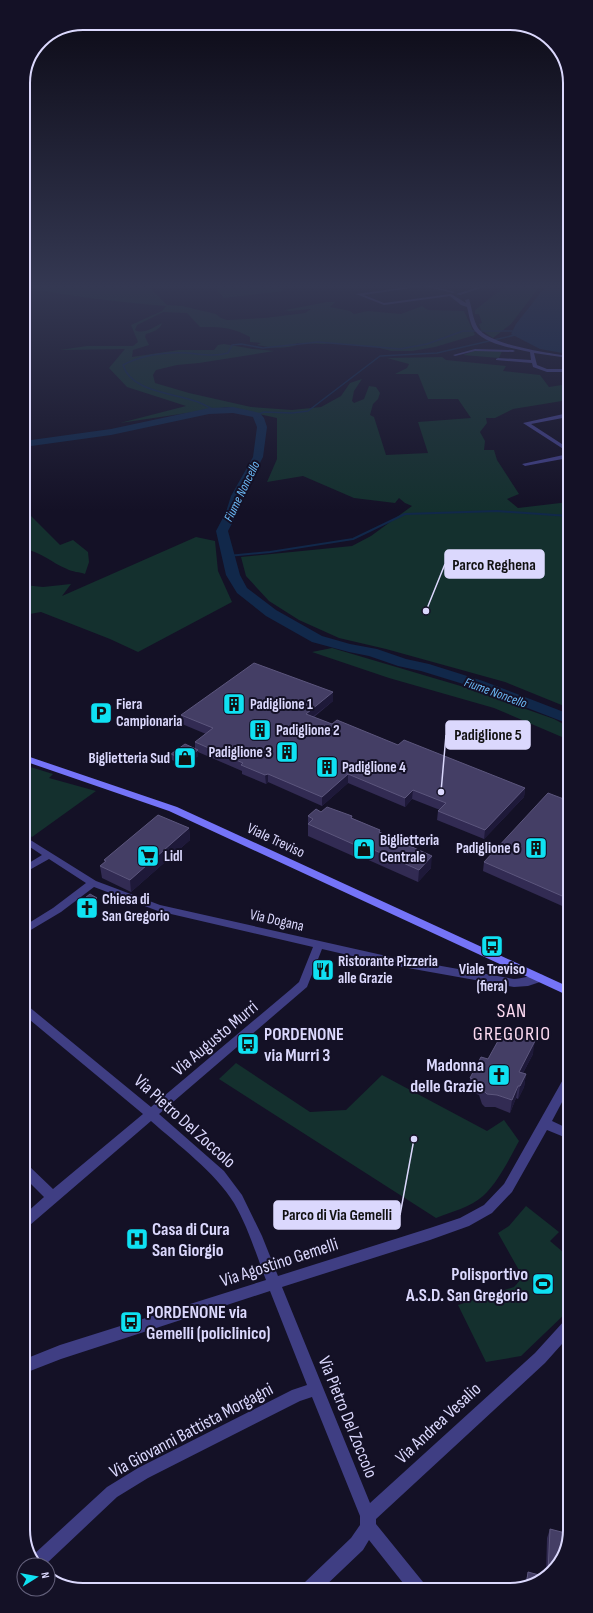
<svg xmlns="http://www.w3.org/2000/svg" width="593" height="1613" font-family="'Sofia Sans Condensed',sans-serif">
<style>
.green{fill:#14302e}
.water{fill:#11284a}
.lines{fill:none;stroke-linecap:round;stroke-linejoin:round}
.stream-far1{stroke:#11284a;stroke-width:1.5}
.stream{stroke:#11284a;stroke-width:2}
.river{fill:#11284a;fill-rule:evenodd}
.minor{fill:#3f3e83;fill-rule:evenodd}
.secondary{fill:#7574f8;fill-rule:evenodd}
.wall{fill:#322b53}
.shaded-wall{fill:#1e1939}
.building{fill:#443e65;stroke:#5c567d}
.labels{text-anchor:middle;stroke-width:4;stroke-linejoin:round;paint-order:stroke}
.far-water-label{font-size:13px;font-style:italic;fill:#6cbaf7;stroke:#141126}
.poi-label{font-size:15px;font-weight:bold;fill:#dbd8fd;stroke:#141126;text-anchor:start}
.street-label{font-size:15px;fill:#dbd8fd;stroke:#141126}
.near-poi-label{font-size:18px;font-weight:bold;fill:#dbd8fd;stroke:#141126;text-anchor:start}
.near-street-label{font-size:18px;fill:#dbd8fd;stroke:#141126}
.near-quarter-label{font-size:20px;letter-spacing:1px;fill:#fddaf1;stroke:#141126}
.rim{fill:none;stroke:#dbd8fd;stroke-width:2}
.leader{fill:none;stroke:#dbd8fd;stroke-width:1.5}
.callout-dot{fill:#dbd8fd;stroke:#141126;stroke-width:1.5}
.callout{fill:#dbd8fd;stroke:#dbd8fd;stroke-width:1.5}
.callout-label{font-size:16px;text-anchor:middle;font-weight:bold;fill:#111}
</style>
<rect width="100%" height="100%" fill="#141126"/>
<!-- green -->
<path class="green" d="M29,286H148L167,305L182,306L216,314L221,318L227,320L265,318L305,313L311,309L289,311L285,310L327,302H335L330,307L350,311L354,314L368,311L401,314L422,306L428,310L464,311L475,335L435,347L412,351H391L376,347L333,343L324,344L296,343L297,345C284,349 271,348 257,345L261,343L250,342V337C232,327 220,327 200,327L187,313L163,312L137,325L135,330C143,335 154,327 162,323C160,330 152,332 146,334L145,337L149,345L133,350L132,357L179,350H214L218,345L224,344L253,349L274,351L199,363L177,365L156,370L153,375L155,383L189,393L251,407L292,410L321,407L341,396L350,383L362,379L354,391L352,401L354,403L364,399L369,386L376,387L380,393L378,399L373,404L370,415L374,417L386,455L428,453L418,422L471,418L458,399H428L418,374H395L407,368L409,364L387,358L442,357L446,360L506,366L503,371L540,375L549,387L568,384V400L513,409L495,418H486L487,423L480,432L485,441L484,450H494L497,460L519,494L507,499L518,508L569,502V708L505,682L386,649L339,638L299,620L269,601L246,576L241,557L352,546L371,536L412,506L405,503L399,498L395,503L354,498L303,476L267,482L277,459V418L227,407L120,423L186,406L127,387L109,368L125,349L60,350L87,346H133L138,342L131,325L162,311L166,306C119,302 71,297 25,287Z
M214,286H282H277L284,291L224,298Z
M506,286H540L511,324L493,338L481,330L479,324L482,323L479,314H475V310Z
M476,350L502,351L499,358L463,355Z
M24,509L60,545L73,540L88,552L89,562L85,574C80,572 72,572 67,569C52,563 40,551 24,549Z
M196,537L215,541L218,571L232,602L138,652L110,639L41,612L24,615V585L43,587L71,584L62,596Z
M332,648L464,687L554,719L569,727V740L494,708L389,678L312,652Z
M24,765L53,774L49,778L96,791L32,837L24,831Z
M236,1063L310,1112L346,1110L382,1075L487,1131L504,1120L519,1141C509,1159 499,1181 483,1196C471,1207 451,1212 436,1218L219,1079Z
M526,1206L559,1232L550,1241L570,1258V1309L521,1356L486,1362L458,1305L514,1287C519,1282 521,1279 520,1272L498,1233L509,1226Z"/>
<!-- water -->
<path class="water" d="M546,286H568V327L565,328L568,332V354L540,349L511,334L516,324Z"/>
<g class="lines">
<!-- stream-far1 -->
<path class="stream-far1" d="M215,410C208,407 202,403 195,401C173,393 131,392 123,365C142,355 166,352 187,353C201,354 214,357 228,353L232,345L241,344L263,348L318,342L400,349L427,344L463,331H514
M256,415L264,412L292,413L308,411L380,356L437,353L515,335"/>
<!-- stream -->
<path class="stream" d="M228,556L270,552L353,539L405,514L497,511L569,516"/>
<!-- river -->
<path class="river" d="M233,407L260,413L264,418L267,427L263,457L243,496L238,512L228,531L240,575L247,588L276,610L322,636L350,644L377,649L406,659L429,664L483,681L569,714V724L473,687L421,671L398,666L369,656L349,652L312,642L266,616L237,593L226,575L216,531L226,512L231,496L253,457L257,427L253,417L233,413L209,414L111,435L24,447V441L111,429L209,408Z"/>
<!-- minor -->
<path class="minor" d="M416,286H424L364,295L384,303L451,294L466,303L465,300L469,299C472,308 473,320 478,328C489,345 549,353 568,356V358L534,353L537,365L547,369H568V372H547L533,367L532,363L496,360V359L498,358L531,360L530,352C513,348 487,345 475,331C470,325 469,314 467,307L461,305L450,296L384,305L356,294Z
M425,286H430L455,292L453,293Z
M482,286H487L460,295L456,294Z
M475,349L513,350L515,351L513,352L475,351L455,356L453,355Z
M568,413V417L531,424L568,448V452L523,423Z
M568,454V458L525,466L522,464Z
M24,836L96,881L160,905L391,957L514,979C521,979 538,974 543,975L544,978L543,981L528,986L514,987L391,965L322,949L307,987L159,1114L224,1171L242,1195L262,1236L278,1276L430,1228L460,1218L484,1205L504,1184L565,1076L569,1075V1089L552,1121L569,1129V1139L547,1130L512,1192L492,1213L469,1226L430,1240L282,1287L370,1503L535,1353L565,1320L570,1319V1335L545,1363L376,1519V1524L423,1582L425,1588H407L369,1540L363,1550L322,1589H302L304,1583L351,1538L360,1525V1516L312,1397L300,1401L148,1478L117,1497L45,1565H37L32,1556L107,1487L138,1468L292,1390L307,1385L270,1291L61,1359L25,1373V1359L60,1345L266,1280C256,1254 248,1227 234,1203C215,1172 178,1145 151,1121L30,1225L25,1226V1214L44,1197L25,1178V1165L29,1166L53,1189L143,1114L24,1015V1005L28,1006L151,1107L290,990L299,982L313,947L158,911L94,887L61,912L24,934V926L53,908L86,883L49,859L24,873V866L42,855L24,843Z"/>
<!-- secondary -->
<path class="secondary" d="M24,755L177,807L569,987V996L169,811L24,761Z"/>
</g>
<!-- wall -->
<path class="wall" d="M333,692V701L314,717L332,724L398,745L525,788L524,797L484,839L437,820L438,811L440,810L412,799L405,807L348,783L322,806L268,782L266,784L242,774V771L198,752V756L185,766L172,760L171,754L195,749V742L206,734L182,724L181,715Z
M569,801V909L483,871L484,862Z
M321,812L352,816V818L380,830V833L431,868L418,882L364,858L362,860L308,836V816Z
M189,828L190,840L131,892L102,878L100,866L105,862L104,860Z
M98,904L84,915L77,911L76,905Z
M533,1054L523,1073L526,1074L524,1087L518,1099L516,1098L510,1113L495,1107H485L482,1104L479,1095L469,1091L470,1078L488,1059Z
M550,1529L558,1566L546,1574L547,1538Z
M528,1572L543,1576L525,1588L526,1580Z"/>
<!-- shaded-wall -->
<path class="shaded-wall" d="M333,692V701L306,722V714Z
M198,750V756L185,766V760Z
M268,774V782L266,784L265,775Z
M348,774V783L322,806V797Z
M525,788L524,797L484,839L485,830Z
M413,790L412,799L405,807V798Z
M189,828L190,840L131,892L130,880Z
M365,846L364,858L362,860V848Z
M432,856L431,868L418,882L419,870Z
M97,898L98,904L84,915L83,909Z
M535,1041L533,1054L517,1084L519,1072Z
M526,1074L524,1087L518,1099L520,1086Z
M518,1086L516,1098L510,1113L512,1100Z"/>
<!-- building -->
<path class="building" d="M254,663L333,692L306,714L332,724L337,720L398,745L404,740L525,788L485,830L438,811L446,803L413,790L405,798L348,774L322,797L268,774L265,775L241,765L243,763L195,742L213,728L181,715Z
M185,744L198,750L185,760L171,754Z
M548,793L569,801V899L484,862Z
M327,807L352,816L351,818L380,830L379,832L432,856L419,870L365,846L362,848L308,824L313,819L308,816L316,809L321,812Z
M158,815L189,828L130,880L100,866L106,861L104,860Z
M90,894L97,898L83,909L76,905Z
M504,1030L535,1041L519,1072L526,1074L520,1086H518L512,1100L497,1095L487,1094L484,1091L481,1082L470,1078L481,1057L488,1059Z
M550,1529L569,1534L558,1566L548,1573Z
M528,1572L543,1576L526,1587Z"/>
<!-- sky -->
<linearGradient id="sky" x2="0" y2="1"><stop stop-color="#0b0915"/><stop offset="0.56" stop-color="#343852"/><stop offset="1" stop-color="#343852" stop-opacity="0"/></linearGradient>
<rect width="593" height="511" fill="url(#sky)"/>
<!-- icons -->
<defs>
<g id="building-square" transform="scale(1.15)"><rect x="-9" y="-9" width="18" height="18" rx="4" fill="#0fe1f2" stroke="#141126"/><path d="M-4-6H4V6H1V3H-1V6H-4ZM-2.5-4.3h1.7v1.8h-1.7ZM.8-4.3h1.7v1.8H.8ZM-2.5-1h1.7V.8h-1.7ZM.8-1h1.7V.8H.8Z" fill="#111"/></g>
<g id="parking-square" transform="scale(1.15)"><rect x="-9" y="-9" width="18" height="18" rx="4" fill="#0fe1f2" stroke="#141126"/><path d="M-3.5-5.5H1a3.5 3.5 0 0 1 0 7H-1V5.5H-3.5ZM-1-3.4V-.6H.8a1.4 1.4 0 0 0 0-2.8Z" fill="#111"/></g>
<g id="shop-square" transform="scale(1.15)"><rect x="-9" y="-9" width="18" height="18" rx="4" fill="#0fe1f2" stroke="#141126"/><path d="M-5-2.5h2.3a2.7 3.5 0 0 1 5.4 0H5L5.5 6h-11ZM-1.5-2.5h3a1.5 2.3 0 0 0-3 0Z" fill="#111"/></g>
<g id="supermarket-square" transform="scale(1.15)"><rect x="-9" y="-9" width="18" height="18" rx="4" fill="#0fe1f2" stroke="#141126"/><path d="M-6-5.5h2.5l.6 2H6L4.5 2H-2.5L-4.4-4H-6ZM-1.5 3.2a1.3 1.3 0 1 0 .1 0ZM3 3.2a1.3 1.3 0 1 0 .1 0Z" fill="#111"/></g>
<g id="church-square" transform="scale(1.15)"><rect x="-9" y="-9" width="18" height="18" rx="4" fill="#0fe1f2" stroke="#141126"/><path d="M-1.2-6h2.4v3.5h3.3v2.4h-3.3V6h-2.4V-.1h-3.3v-2.4h3.3Z" fill="#111"/></g>
<g id="bus-square" transform="scale(1.15)"><rect x="-9" y="-9" width="18" height="18" rx="4" fill="#0fe1f2" stroke="#141126"/><path d="M-5-6H5V4H4V6H2V4H-2V6H-4V4H-5ZM-3.5-4V0h7V-4ZM-3.5 1.2v1.5H-2V1.2ZM2 1.2v1.5H3.5V1.2Z" fill="#111"/></g>
<g id="restaurant-square" transform="scale(1.15)"><rect x="-9" y="-9" width="18" height="18" rx="4" fill="#0fe1f2" stroke="#141126"/><path d="M-5-6h1v4h1v-4h1v4h1v-4h1v5L-1.5 .5V6h-2V.5L-5-1ZM5-6V6H3V1.5H1.5Q1.5-4 5-6Z" fill="#111"/></g>
<g id="hospital-square" transform="scale(1.15)"><rect x="-9" y="-9" width="18" height="18" rx="4" fill="#0fe1f2" stroke="#141126"/><path d="M-5-5h3v3.5h4V-5h3V5h-3V1.5h-4V5h-3Z" fill="#111"/></g>
<g id="stadium-square" transform="scale(1.15)"><rect x="-9" y="-9" width="18" height="18" rx="4" fill="#0fe1f2" stroke="#141126"/><path d="M0-5a6.5 5 0 1 0 0 10a6.5 5 0 1 0 0-10ZM-3.5-1.8h7v3.6h-7Z" fill="#111"/></g>
</defs>
<g fill-rule="evenodd">
<use href="#building-square" x="234" y="704"/>
<use href="#parking-square" x="101" y="713"/>
<use href="#building-square" x="260" y="730"/>
<use href="#building-square" x="287" y="752"/>
<use href="#shop-square" x="185" y="758"/>
<use href="#building-square" x="327" y="767"/>
<use href="#building-square" x="536" y="848"/>
<use href="#shop-square" x="364" y="849"/>
<use href="#supermarket-square" x="148" y="856"/>
<use href="#church-square" x="87" y="908"/>
<use href="#bus-square" x="492" y="946"/>
<use href="#restaurant-square" x="323" y="970"/>
<use href="#bus-square" x="248" y="1044"/>
<use href="#church-square" x="499" y="1075"/>
<use href="#hospital-square" x="137" y="1239"/>
<use href="#stadium-square" x="543" y="1284"/>
<use href="#bus-square" x="131" y="1322"/>
</g>
<g class="labels">
<!-- far-water labels -->
<g class="far-water-label">
<text transform="translate(241 491) rotate(-64)" y="5">Fiume Noncello</text>
<text transform="translate(496 692) rotate(20)" y="5">Fiume Noncello</text>
</g>
<!-- poi labels -->
<g class="poi-label">
<text x="116" y="709">Fiera<tspan x="116" dy="17">Campionaria</tspan></text>
<text x="250" y="709">Padiglione 1</text>
<text x="276" y="735">Padiglione 2</text>
<text x="272" y="757" text-anchor="end">Padiglione 3</text>
<text x="170" y="763" text-anchor="end">Biglietteria Sud</text>
<text x="342" y="772">Padiglione 4</text>
<text x="380" y="845">Biglietteria<tspan x="380" dy="17">Centrale</tspan></text>
<text x="520" y="853" text-anchor="end">Padiglione 6</text>
<text x="164" y="861">Lidl</text>
<text x="102" y="904">Chiesa di<tspan x="102" dy="17">San Gregorio</tspan></text>
<text x="338" y="966">Ristorante Pizzeria<tspan x="338" dy="17">alle Grazie</tspan></text>
<text x="492" y="974" text-anchor="middle">Viale Treviso<tspan x="492" dy="17">(fiera)</tspan></text>
</g>
<!-- street labels -->
<g class="street-label">
<text transform="translate(276 840) rotate(25)" y="5">Viale Treviso</text>
<text transform="translate(277 920) rotate(13)" y="5">Via Dogana</text>
</g>
<!-- near-poi labels -->
<g class="near-poi-label">
<text x="264" y="1040">PORDENONE<tspan x="264" dy="21">via Murri 3</tspan></text>
<text x="484" y="1071" text-anchor="end">Madonna<tspan x="484" dy="21">delle Grazie</tspan></text>
<text x="152" y="1235">Casa di Cura<tspan x="152" dy="21">San Giorgio</tspan></text>
<text x="528" y="1280" text-anchor="end">Polisportivo<tspan x="528" dy="21">A.S.D. San Gregorio</tspan></text>
<text x="146" y="1318">PORDENONE via<tspan x="146" dy="21">Gemelli (policlinico)</tspan></text>
</g>
<!-- near-street labels -->
<g class="near-street-label">
<text transform="translate(215 1038) rotate(-40)" y="6">Via Augusto Murri</text>
<text transform="translate(185 1121) rotate(42)" y="6">Via Pietro Del Zoccolo</text>
<text transform="translate(279 1262) rotate(-18)" y="6">Via Agostino Gemelli</text>
<text transform="translate(348 1417) rotate(68)" y="6">Via Pietro Del Zoccolo</text>
<text transform="translate(438 1423) rotate(-43)" y="6">Via Andrea Vesalio</text>
<text transform="translate(191 1430) rotate(-28)" y="6">Via Giovanni Battista Morgagni</text>
</g>
<!-- near-quarter labels -->
<g class="near-quarter-label">
<text x="512" y="1017">SAN<tspan x="512" dy="23">GREGORIO</tspan></text>
</g>
</g>
<!-- crop -->
<path d="M0 0H593V1613H0ZM83 30H510A53 53 0 0 1 563 83V1530A53 53 0 0 1 510 1583H83A53 53 0 0 1 30 1530V83A53 53 0 0 1 83 30Z" fill="#141126" fill-rule="evenodd"/>
<path class="rim" d="M83 30H510A53 53 0 0 1 563 83V1530A53 53 0 0 1 510 1583H83A53 53 0 0 1 30 1530V83A53 53 0 0 1 83 30Z"/>
<!-- callouts -->
<path class="leader" d="M426 611L445 564M441 792L446 735M414 1139L400 1215"/>
<g class="callout-dot">
<circle cx="426" cy="611" r="4"/>
<circle cx="441" cy="792" r="4"/>
<circle cx="414" cy="1139" r="4"/>
</g>
<g class="callout">
<rect x="445" y="550" width="99" height="28" rx="4"/>
<rect x="446" y="721" width="84" height="28" rx="4"/>
<rect x="274" y="1201" width="126" height="28" rx="4"/>
</g>
<g class="callout-label">
<text x="494" y="570">Parco Reghena</text>
<text x="488" y="740">Padiglione 5</text>
<text x="337" y="1220">Parco di Via Gemelli</text>
</g>
<!-- north arrow -->
<g transform="translate(36 1577) rotate(79)"><circle r="19" fill="#141126" stroke="#64617c"/>
<path d="M0-3L7 15L0 10L-7 15Z" fill="#0fe1f2"/>
<text y="-6" font-size="11" font-weight="bold" text-anchor="middle" fill="#dbd8fd">N</text>
</g>
</svg>
